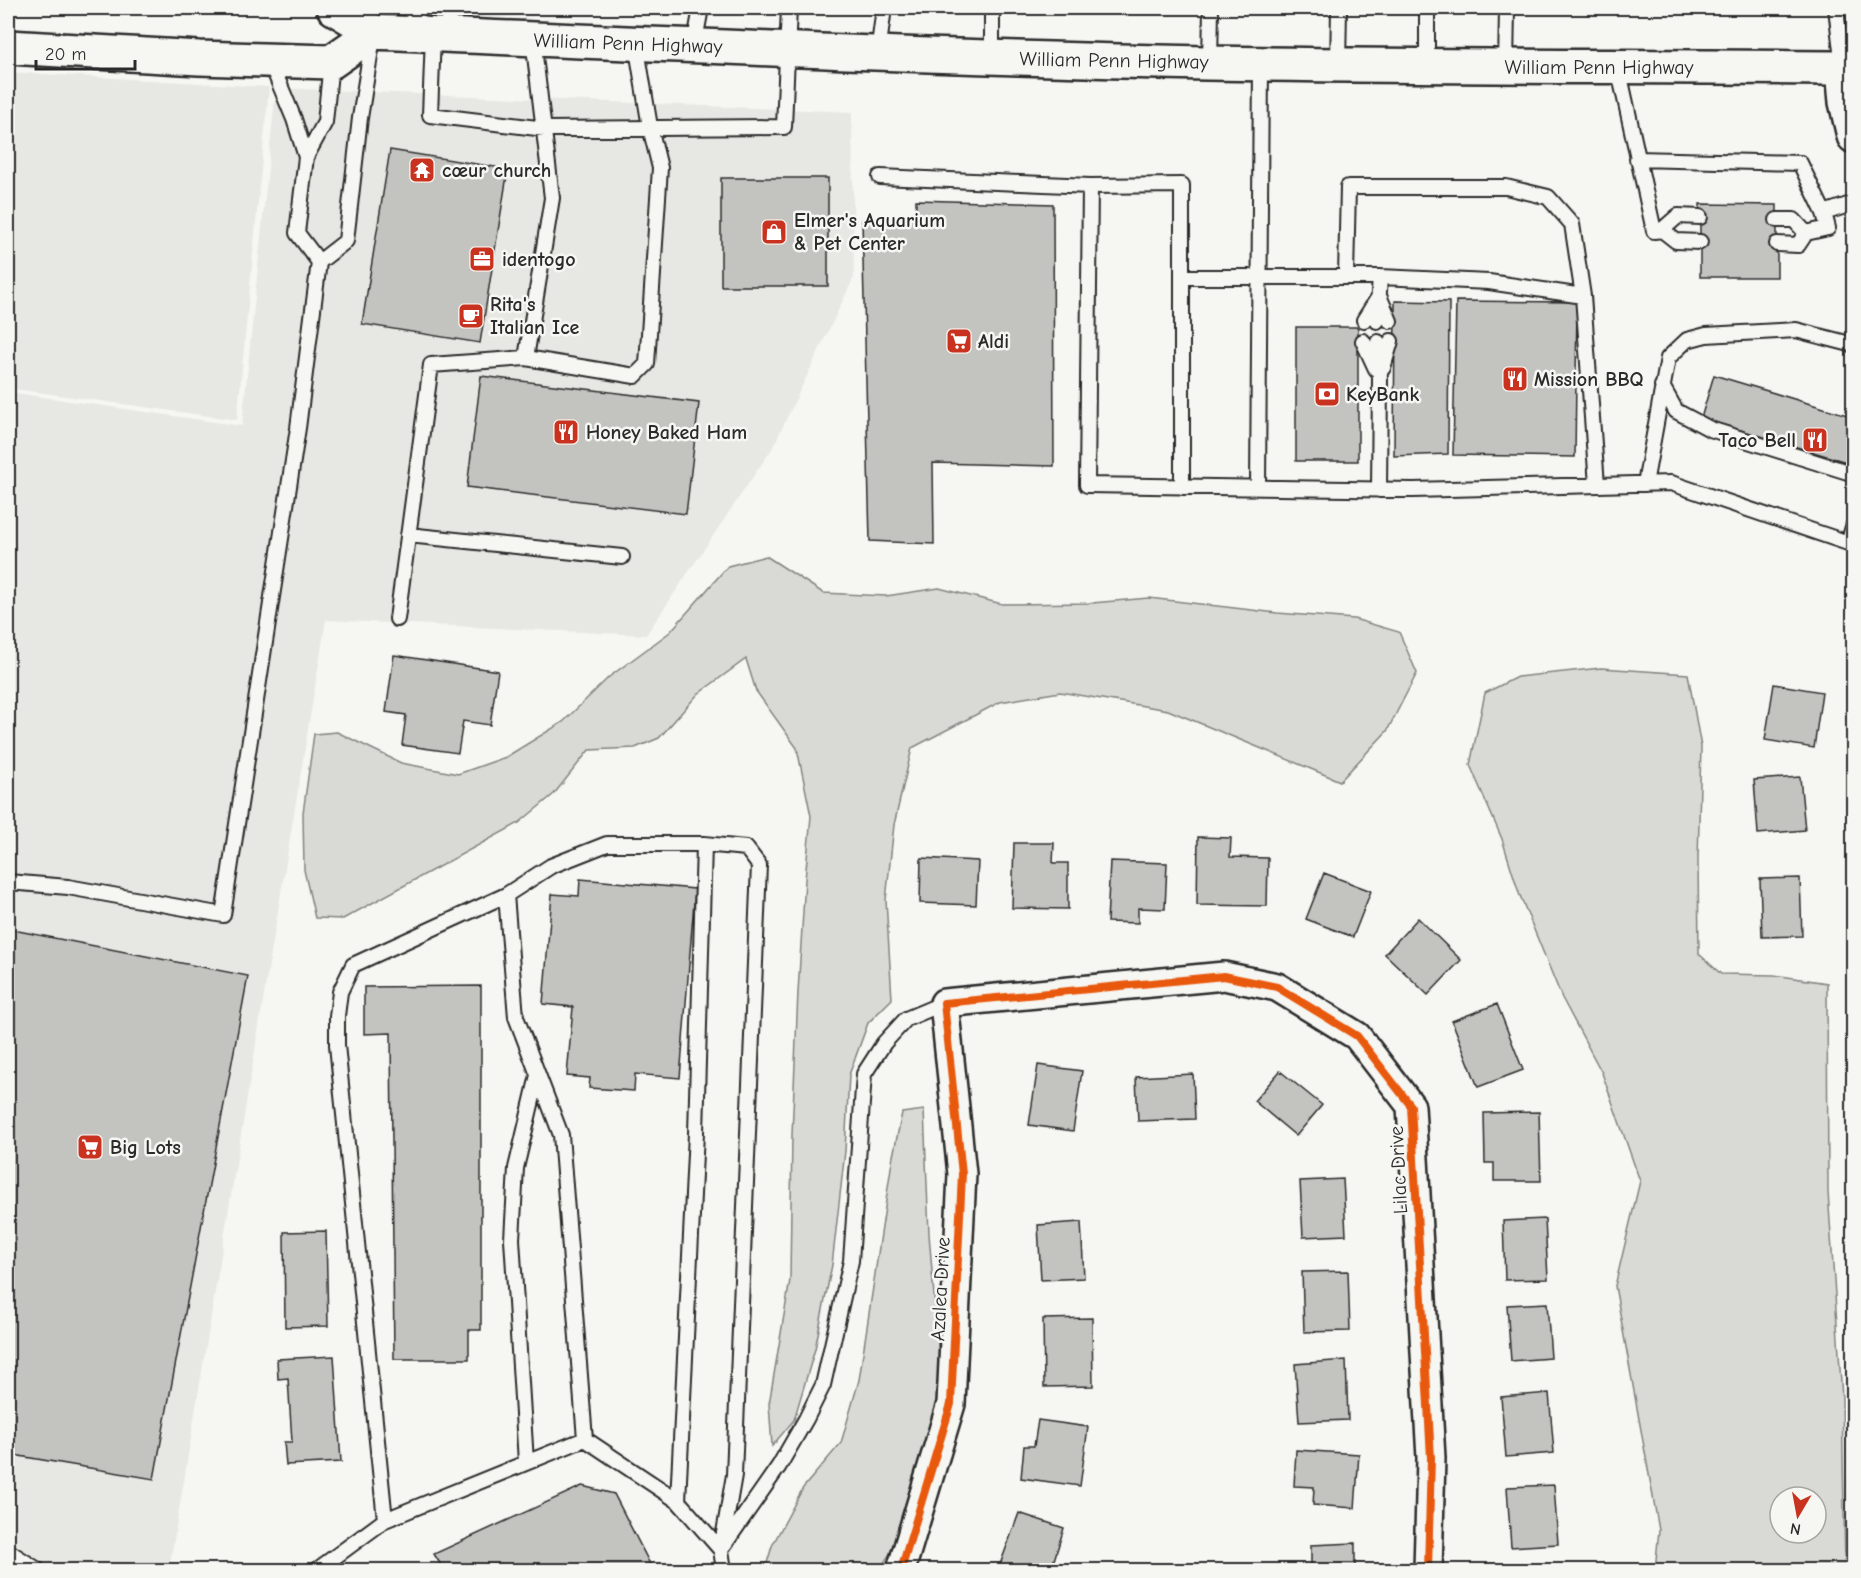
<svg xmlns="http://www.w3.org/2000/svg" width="1861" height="1578" font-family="'Comic Neue',sans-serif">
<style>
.built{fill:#e7e7e3}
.green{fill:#d9d9d5;stroke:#828280;stroke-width:1.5;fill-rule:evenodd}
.building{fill:#c3c3c0;stroke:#2b2b2b;stroke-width:1.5}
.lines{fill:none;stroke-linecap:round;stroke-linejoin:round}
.service-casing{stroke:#2b2b2b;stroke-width:18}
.minor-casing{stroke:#2b2b2b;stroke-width:32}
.tertiary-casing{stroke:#2b2b2b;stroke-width:38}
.trunk-casing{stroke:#2b2b2b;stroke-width:38}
.service{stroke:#f6f6f2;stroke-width:14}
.minor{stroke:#f6f6f2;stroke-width:27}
.tertiary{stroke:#f6f6f2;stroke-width:33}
.trunk{stroke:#f6f6f2;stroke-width:33}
.cycleway-casing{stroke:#f6f6f2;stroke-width:11}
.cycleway{stroke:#e8590c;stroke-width:8}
.labels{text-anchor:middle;stroke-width:5;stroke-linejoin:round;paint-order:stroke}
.street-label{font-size:20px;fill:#2b2b2b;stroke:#f6f6f2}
.poi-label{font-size:20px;font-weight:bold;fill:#2b2b2b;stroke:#f6f6f2;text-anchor:start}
</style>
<rect width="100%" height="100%" fill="#f6f6f2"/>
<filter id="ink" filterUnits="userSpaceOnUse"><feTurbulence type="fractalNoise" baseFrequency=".0167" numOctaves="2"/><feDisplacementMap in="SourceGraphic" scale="12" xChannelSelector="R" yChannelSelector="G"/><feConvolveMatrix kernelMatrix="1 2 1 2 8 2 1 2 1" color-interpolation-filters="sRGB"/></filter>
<g filter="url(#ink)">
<!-- built -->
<path class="built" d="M8,72L269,87L237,420L8,388Z
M276,88L852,112L854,277L773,447L646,635L326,620L169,1570H8V392L242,426Z"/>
<!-- green -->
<path class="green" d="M766,556L823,593L886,596L939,588L1002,604L1092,603L1149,598L1277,613L1354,619L1399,632L1417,673L1387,731L1340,781L1168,710L1060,692L1000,702L912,748L894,825L886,900L892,999L868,1023L849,1075L845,1151L832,1265L815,1349L794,1420L772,1446L769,1404L790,1280L792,1135L798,992L805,880L811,816L797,748L756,691L746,659L698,694L659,738L635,748L589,750L554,794L519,823L343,919L315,918L304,870L303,813L314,734L337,732L401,763L458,774L506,757L563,722L609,677L670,632L728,566Z
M1601,668L1688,674L1701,747L1698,859L1699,954L1721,974L1774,975L1827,983L1828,1192L1842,1398L1845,1570H1655L1659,1530L1615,1286L1640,1181L1602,1073L1562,998L1519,893L1502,839L1470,765L1485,693L1517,677ZM1780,1497H1816V1533H1780Z
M924,1110L929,1234L941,1382L900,1539L879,1570H765L772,1546L803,1488L841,1443L859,1380L892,1161L902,1113Z"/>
<!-- building -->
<path class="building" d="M390,150L508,169L480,343L362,324Z
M721,178H828V286H721Z
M916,200L1053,204L1054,466L933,463L934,544L870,541L862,220L916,217Z
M1700,204L1777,205V277H1700Z
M1395,301L1449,302L1448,454L1394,456Z
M1456,301L1577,302L1575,457L1453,455Z
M1296,327H1358V461H1296Z
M1714,375L1854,417L1853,464L1701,418Z
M481,376L699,403L686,514L467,487Z
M394,655L498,671L490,725L463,721L458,753L402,745L406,715L386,712Z
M1774,684L1822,692L1814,748L1765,740Z
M1800,777L1805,830L1758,834L1754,780Z
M1198,837L1231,838L1230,857L1268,858L1267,906L1197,905Z
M1014,843H1054L1053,863H1068V909L1012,908Z
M921,858L978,861L976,905L920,903Z
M1110,861L1167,863L1165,909L1138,908V923L1107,922Z
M1324,873L1371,891L1353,937L1306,919Z
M1800,878L1802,936L1762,937L1760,879Z
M580,879L695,889L680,1078L635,1074L634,1091L589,1088L590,1078L567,1076L573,1007L543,1004L552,894L579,896Z
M1418,918L1461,960L1428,995L1385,954Z
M8,929L248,976L154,1479L8,1454Z
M481,986V1330H469V1359H394L391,1033L364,1034V987Z
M1497,1004L1523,1070L1478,1087L1452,1021Z
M1038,1065L1082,1071L1073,1131L1029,1125Z
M1280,1071L1322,1105L1296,1136L1254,1101Z
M1193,1074L1195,1119L1138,1121L1136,1077Z
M1539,1112L1541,1181H1494V1163H1485L1484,1113Z
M1343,1179L1346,1235L1303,1237L1300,1181Z
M1545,1219L1548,1279L1505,1280L1503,1221Z
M1081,1222L1084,1278L1041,1280L1038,1225Z
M326,1231L328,1326L285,1327L284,1232Z
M1348,1271L1350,1331L1304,1332L1302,1272Z
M1547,1303L1551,1358L1511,1361L1507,1305Z
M1092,1318L1093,1386L1044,1387L1043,1319Z
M334,1356L341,1462L286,1465L284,1442H292L288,1378L278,1379L277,1359Z
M1346,1360L1348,1420L1299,1422L1295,1364Z
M1549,1393L1554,1453L1506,1457L1501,1397Z
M1038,1420L1088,1427L1080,1486L1021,1478L1024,1446H1034Z
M1296,1450L1359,1454L1355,1508L1313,1505L1314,1487L1294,1486Z
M1554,1485L1558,1544L1511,1547L1507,1487Z
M582,1486L614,1494L653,1570H444L434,1554Z
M1019,1513L1064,1528L1051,1570H998Z
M1355,1543V1570H1311V1545Z"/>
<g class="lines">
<!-- service casing -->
<g class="service-casing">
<path id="service" d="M408,8L433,35L430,115L545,129L784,127L789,8
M992,8V58
M1836,8L1843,68
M449,35L450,8
M694,46L701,8
M878,53L884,8
M270,61L294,119L306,157
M1210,63L1211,8
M1338,65L1339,8
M1427,65V8
M1506,67L1507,8
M1618,67L1654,231L1662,230L1676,241L1700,242
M1637,159L1800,163L1824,213L1828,228L1806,233L1798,245L1777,244
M880,177L1090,186
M1824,213L1854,203
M1777,220H1794L1806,233
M1662,230L1678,216L1700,217
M319,262L297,233L306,157L325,122L331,62
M1346,276L1348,187H1506L1548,197L1572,224L1583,296L1597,485
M1182,277H1380L1489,282L1583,296
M1380,298L1390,321
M1364,320L1378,298
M1377,321L1380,277
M1363,341L1376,369
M1378,342L1380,379L1379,490
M526,358L552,198L533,39
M1383,368L1391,341
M1662,386L1676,411L1710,429L1854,474
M1645,484L1668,358L1687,340L1706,335L1796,330L1854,345
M1182,487V185L1090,186L1087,485L1413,490L1671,483L1854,545
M1258,488L1261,64
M408,535L622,557
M1848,543L1854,524
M397,619L431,365L526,358L635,376L647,364L660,168L650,127L636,43
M8,882L68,887L223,915L298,428L319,262L346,241L360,118L373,37
M506,895L551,866L607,844H704
M526,1462L512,1239L516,1168L538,1075
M678,1501L696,1133L704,844L746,848L759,865L734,1475L721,1550
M385,1520L585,1439
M724,1545L779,1466L806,1419L823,1385L851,1261L864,1074L884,1043L906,1019L944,1003
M8,1551L38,1570
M317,1570L385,1520L337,1045V1016L340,992L353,965L506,895L516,1017L561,1135L585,1439L678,1501L721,1550L724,1570"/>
</g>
<!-- minor casing -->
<g class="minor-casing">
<path id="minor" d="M901,1570L951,1404L962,1174L944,1003L1224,976L1277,987L1357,1036L1411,1106L1431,1458L1428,1570"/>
</g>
<!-- tertiary casing -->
<g class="tertiary-casing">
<path id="tertiary" d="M1843,68L1846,102L1854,136"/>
</g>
<!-- trunk casing -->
<g class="trunk-casing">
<path id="trunk" d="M334,8L374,32C651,44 929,57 1206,63C1422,67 1638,66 1854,68
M8,47L199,58L331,62L374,32"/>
</g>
<!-- service -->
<use href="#service" class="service"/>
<!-- minor -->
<use href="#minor" class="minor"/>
<!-- tertiary -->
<use href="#tertiary" class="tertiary"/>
<!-- trunk -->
<use href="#trunk" class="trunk"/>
<!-- cycleway casing -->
<g class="cycleway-casing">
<path id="cycleway" d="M901,1570L951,1404L962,1174L944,1003L1224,976L1277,987L1357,1036L1411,1106L1431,1458L1428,1570"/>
</g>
<!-- cycleway -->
<use href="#cycleway" class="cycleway"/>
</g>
</g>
<!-- icons -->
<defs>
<g id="temple-square" transform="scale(1.35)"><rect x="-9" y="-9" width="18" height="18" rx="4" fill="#c8321e" stroke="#f6f6f2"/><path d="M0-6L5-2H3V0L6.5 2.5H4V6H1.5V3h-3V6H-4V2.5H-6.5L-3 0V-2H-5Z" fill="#fff"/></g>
<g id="shop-square" transform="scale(1.35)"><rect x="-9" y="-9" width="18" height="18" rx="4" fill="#c8321e" stroke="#f6f6f2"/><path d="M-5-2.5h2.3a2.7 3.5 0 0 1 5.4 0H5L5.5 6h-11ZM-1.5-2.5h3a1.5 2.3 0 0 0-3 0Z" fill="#fff"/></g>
<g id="office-square" transform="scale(1.35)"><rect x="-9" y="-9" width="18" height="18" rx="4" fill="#c8321e" stroke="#f6f6f2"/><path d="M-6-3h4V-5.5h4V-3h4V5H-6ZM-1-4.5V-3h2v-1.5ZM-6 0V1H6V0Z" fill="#fff"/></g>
<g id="cafe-square" transform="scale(1.35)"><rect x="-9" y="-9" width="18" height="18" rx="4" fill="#c8321e" stroke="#f6f6f2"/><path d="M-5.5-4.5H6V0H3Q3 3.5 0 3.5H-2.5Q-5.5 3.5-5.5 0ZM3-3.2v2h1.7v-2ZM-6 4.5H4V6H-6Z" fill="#fff"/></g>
<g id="supermarket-square" transform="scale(1.35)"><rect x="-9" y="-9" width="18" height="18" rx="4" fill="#c8321e" stroke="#f6f6f2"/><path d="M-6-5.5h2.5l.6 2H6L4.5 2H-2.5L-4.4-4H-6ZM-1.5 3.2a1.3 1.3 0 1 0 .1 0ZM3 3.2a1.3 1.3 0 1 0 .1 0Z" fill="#fff"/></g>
<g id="restaurant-square" transform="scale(1.35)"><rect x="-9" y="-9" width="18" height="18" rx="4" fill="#c8321e" stroke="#f6f6f2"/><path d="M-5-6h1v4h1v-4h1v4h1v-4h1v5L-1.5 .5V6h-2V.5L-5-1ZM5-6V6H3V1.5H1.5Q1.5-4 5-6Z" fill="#fff"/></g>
<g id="bank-square" transform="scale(1.35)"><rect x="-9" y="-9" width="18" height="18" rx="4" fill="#c8321e" stroke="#f6f6f2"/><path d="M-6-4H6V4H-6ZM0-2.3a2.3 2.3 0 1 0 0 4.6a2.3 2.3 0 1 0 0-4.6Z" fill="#fff"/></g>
</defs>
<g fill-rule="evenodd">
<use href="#temple-square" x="422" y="170"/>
<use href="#shop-square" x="774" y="232"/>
<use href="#office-square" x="482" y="259"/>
<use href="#cafe-square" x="471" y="316"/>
<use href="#supermarket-square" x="959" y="341"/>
<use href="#restaurant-square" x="1515" y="379"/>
<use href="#bank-square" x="1327" y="394"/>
<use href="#restaurant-square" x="566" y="432"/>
<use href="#restaurant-square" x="1815" y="440"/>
<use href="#supermarket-square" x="90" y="1147"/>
</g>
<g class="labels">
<!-- street labels -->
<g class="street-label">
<text transform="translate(628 43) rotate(2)" y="7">William Penn Highway</text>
<text transform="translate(1114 60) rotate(1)" y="7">William Penn Highway</text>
<text x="1599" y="74">William Penn Highway</text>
<text transform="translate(1398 1170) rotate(-93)" y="7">Lilac Drive</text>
<text transform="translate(940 1289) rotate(-87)" y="7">Azalea Drive</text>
</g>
<!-- poi labels -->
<g class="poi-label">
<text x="442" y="177">cœur church</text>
<text x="794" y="227">Elmer's Aquarium<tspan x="794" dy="23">&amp; Pet Center</tspan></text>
<text x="502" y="266">identogo</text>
<text x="490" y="311">Rita's<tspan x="490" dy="23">Italian Ice</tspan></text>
<text x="978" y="348">Aldi</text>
<text x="1534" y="386">Mission BBQ</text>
<text x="1346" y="401">KeyBank</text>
<text x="586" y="439">Honey Baked Ham</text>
<text x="1796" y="447" text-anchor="end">Taco Bell</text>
<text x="110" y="1154">Big Lots</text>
</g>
</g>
<!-- margin -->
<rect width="1861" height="1578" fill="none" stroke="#f6f6f2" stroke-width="30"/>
<rect x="15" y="15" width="1831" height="1548" fill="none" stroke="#2b2b2b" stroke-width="2" filter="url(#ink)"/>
<!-- north arrow -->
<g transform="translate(1798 1515) rotate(190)"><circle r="28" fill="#f6f6f2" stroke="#a5a5a2" stroke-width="1.5"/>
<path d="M0-4.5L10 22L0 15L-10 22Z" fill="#c8321e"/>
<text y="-9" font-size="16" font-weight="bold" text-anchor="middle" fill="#2b2b2b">N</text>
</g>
<!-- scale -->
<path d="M36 60v9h99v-9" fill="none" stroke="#2b2b2b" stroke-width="3"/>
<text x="45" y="60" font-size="18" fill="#2b2b2b" stroke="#f6f6f2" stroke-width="4.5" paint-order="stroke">20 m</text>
</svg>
